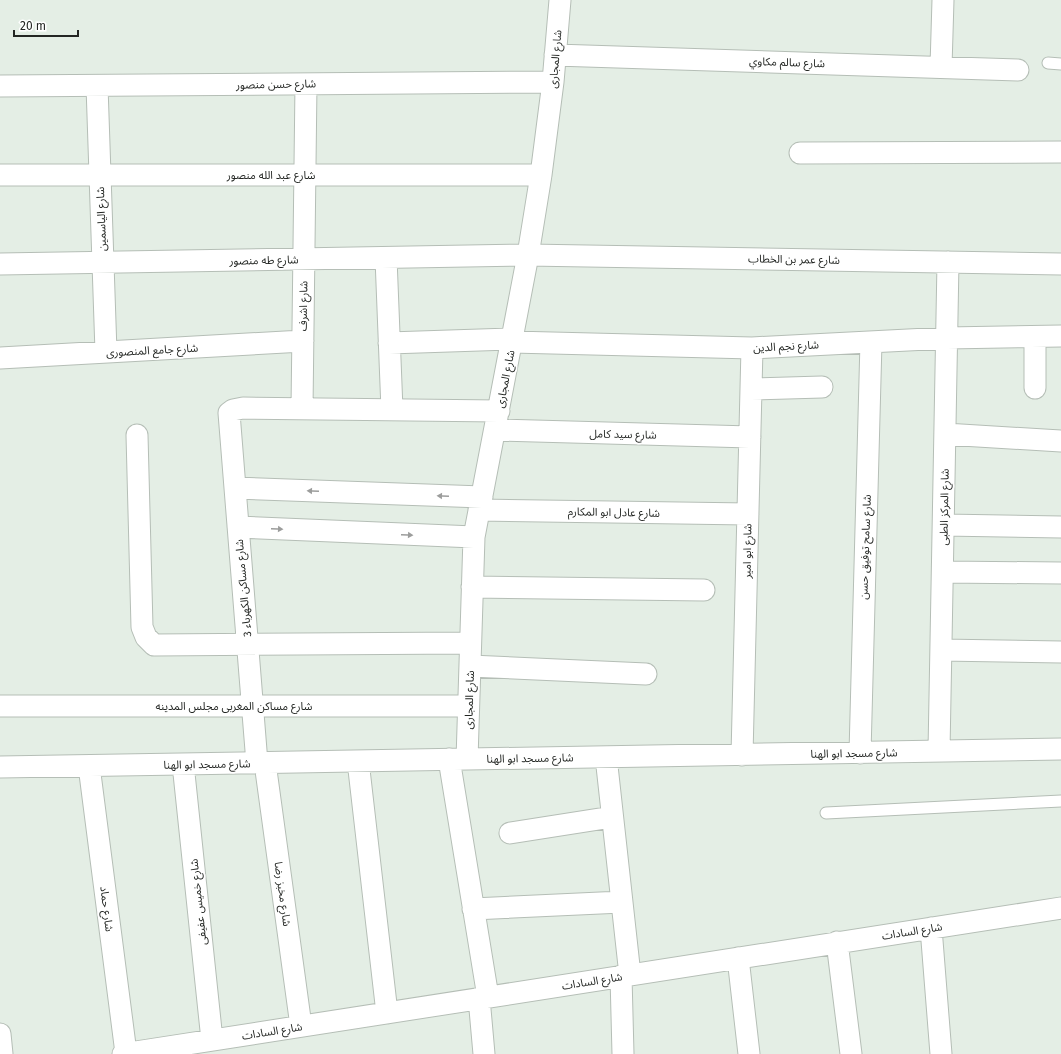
<svg xmlns="http://www.w3.org/2000/svg" width="1061" height="1054" font-family="'Fira Sans','Noto Sans Arabic',sans-serif">
<style>
.lines{fill:none;stroke-linecap:round;stroke-linejoin:round}
.lane-casing{stroke:#b5beb6;stroke-width:13}
.street-casing{stroke:#b5beb6;stroke-width:23}
.lane{stroke:#fff;stroke-width:11}
.street{stroke:#fff;stroke-width:21}
.oneway{fill:#9c9d9c}
.labels{text-anchor:middle;stroke-width:3.5;stroke-linejoin:round;paint-order:stroke}
.street-label{font-size:11px;fill:#232623;stroke:#fff}
</style>
<rect width="100%" height="100%" fill="#e4eee5"/>
<g class="lines">
<!-- lane casing -->
<g class="lane-casing">
<path id="lane" d="M1048,63L1061,64
M826,813L1061,801"/>
</g>
<!-- street casing -->
<g class="street-casing">
<path id="street" d="M555,55L1018,70
M941,67L943,0
M0,86L553,82
M97,86L106,352
M800,153L1061,152
M0,175H541
M386,258L392,410
M0,264L528,255L1061,264
M1035,337V388
M512,342L752,348L947,338L1061,336
M389,343L512,339
M0,358L303,341
M751,389L822,387
M302,409L306,84
M495,430L750,437
M945,434L1061,441
M137,435L142,627L146,637L154,645L470,643
M235,488L482,497
M479,510L748,514
M944,525L1061,527
M238,527L474,537
M943,572L1061,573
M472,587L704,590
M941,650L1061,652
M470,666L646,674
M0,706H468
M939,751L948,262
M860,753L871,342
M742,755L752,348
M606,757L630,975
M449,759L488,997
M467,759L474,537L528,255L541,175L553,82L560,0
M358,761L387,1013
M257,763L229,413L233,410L243,408L499,411
M265,763L301,1026
M183,764L212,1040
M89,766L126,1053
M0,767L1061,749
M510,833L612,817
M473,909L622,902
M931,928L941,1054
M837,942L851,1054
M738,958L749,1054
M621,976L623,1054
M479,998L484,1054
M0,1034L2,1054
M123,1054L1061,908"/>
</g>
<!-- lane -->
<use href="#lane" class="lane"/>
<!-- street -->
<use href="#street" class="street"/>
</g>
<!-- one-way arrows -->
<defs><path id="oneway-solid" d="M-6-.8H1V-3.2L6.5 0L1 3.2V.8H-6Z"/></defs>
<g class="oneway">
<use href="#oneway-solid" transform="translate(313 491) rotate(-178)"/>
<use href="#oneway-solid" transform="translate(443 496) rotate(-178)"/>
<use href="#oneway-solid" transform="translate(277 529) rotate(3)"/>
<use href="#oneway-solid" transform="translate(407 535) rotate(3)"/>
</g>
<g class="labels">
<!-- street labels -->
<g class="street-label">
<text transform="translate(555 59) rotate(-85)" y="4">شارع المجارى</text>
<text transform="translate(787 62) rotate(2)" y="4">شارع سالم مكاوي</text>
<text transform="translate(276 84) rotate(-1)" y="4">شارع حسن منصور</text>
<text x="271" y="179">شارع عبد الله منصور</text>
<text transform="translate(101 219) rotate(-92)" y="4">شارع الياسمين</text>
<text transform="translate(794 259) rotate(1)" y="4">شارع عمر بن الخطاب</text>
<text transform="translate(264 260) rotate(-1)" y="4">شارع طه منصور</text>
<text transform="translate(303 306) rotate(-89)" y="4">شارع اشرف</text>
<text transform="translate(786 346) rotate(-3)" y="4">شارع نجم الدين</text>
<text transform="translate(152 350) rotate(-3)" y="4">شارع جامع المنصورى</text>
<text transform="translate(505 379) rotate(-79)" y="4">شارع المجارى</text>
<text transform="translate(623 434) rotate(1)" y="4">شارع سيد كامل</text>
<text transform="translate(944 507) rotate(-89)" y="4">شارع المركز الطبى</text>
<text transform="translate(614 512) rotate(1)" y="4">شارع عادل ابو المكارم</text>
<text transform="translate(865 547) rotate(-88)" y="4">شارع سامح توفيق حسن</text>
<text transform="translate(747 551) rotate(-89)" y="4">شارع ابو امير</text>
<text transform="translate(243 588) rotate(-95)" y="4">شارع مساكن الكهرباء 3</text>
<text transform="translate(469 700) rotate(-88)" y="4">شارع المجارى</text>
<text x="234" y="710">شارع مساكن المغربى مجلس المدينه</text>
<text transform="translate(854 753) rotate(-1)" y="4">شارع مسجد ابو الهنا</text>
<text transform="translate(530 758) rotate(-1)" y="4">شارع مسجد ابو الهنا</text>
<text transform="translate(207 764) rotate(-1)" y="4">شارع مسجد ابو الهنا</text>
<text transform="translate(283 894) rotate(82)" y="4">شارع مخبز رضا</text>
<text transform="translate(198 902) rotate(-96)" y="4">شارع خميس عفيفى</text>
<text transform="translate(107 909) rotate(83)" y="4">شارع حماد</text>
<text transform="translate(912 931) rotate(-9)" y="4">شارع السادات</text>
<text transform="translate(592 981) rotate(-9)" y="4">شارع السادات</text>
<text transform="translate(272 1031) rotate(-9)" y="4">شارع السادات</text>
</g>
</g>
<!-- scale -->
<path d="M14 30v6h64v-6" fill="none" stroke="#232623" stroke-width="2"/>
<text x="20" y="30" font-size="12" fill="#232623" stroke="#ffffff" stroke-width="3" paint-order="stroke">20 m</text>
</svg>
